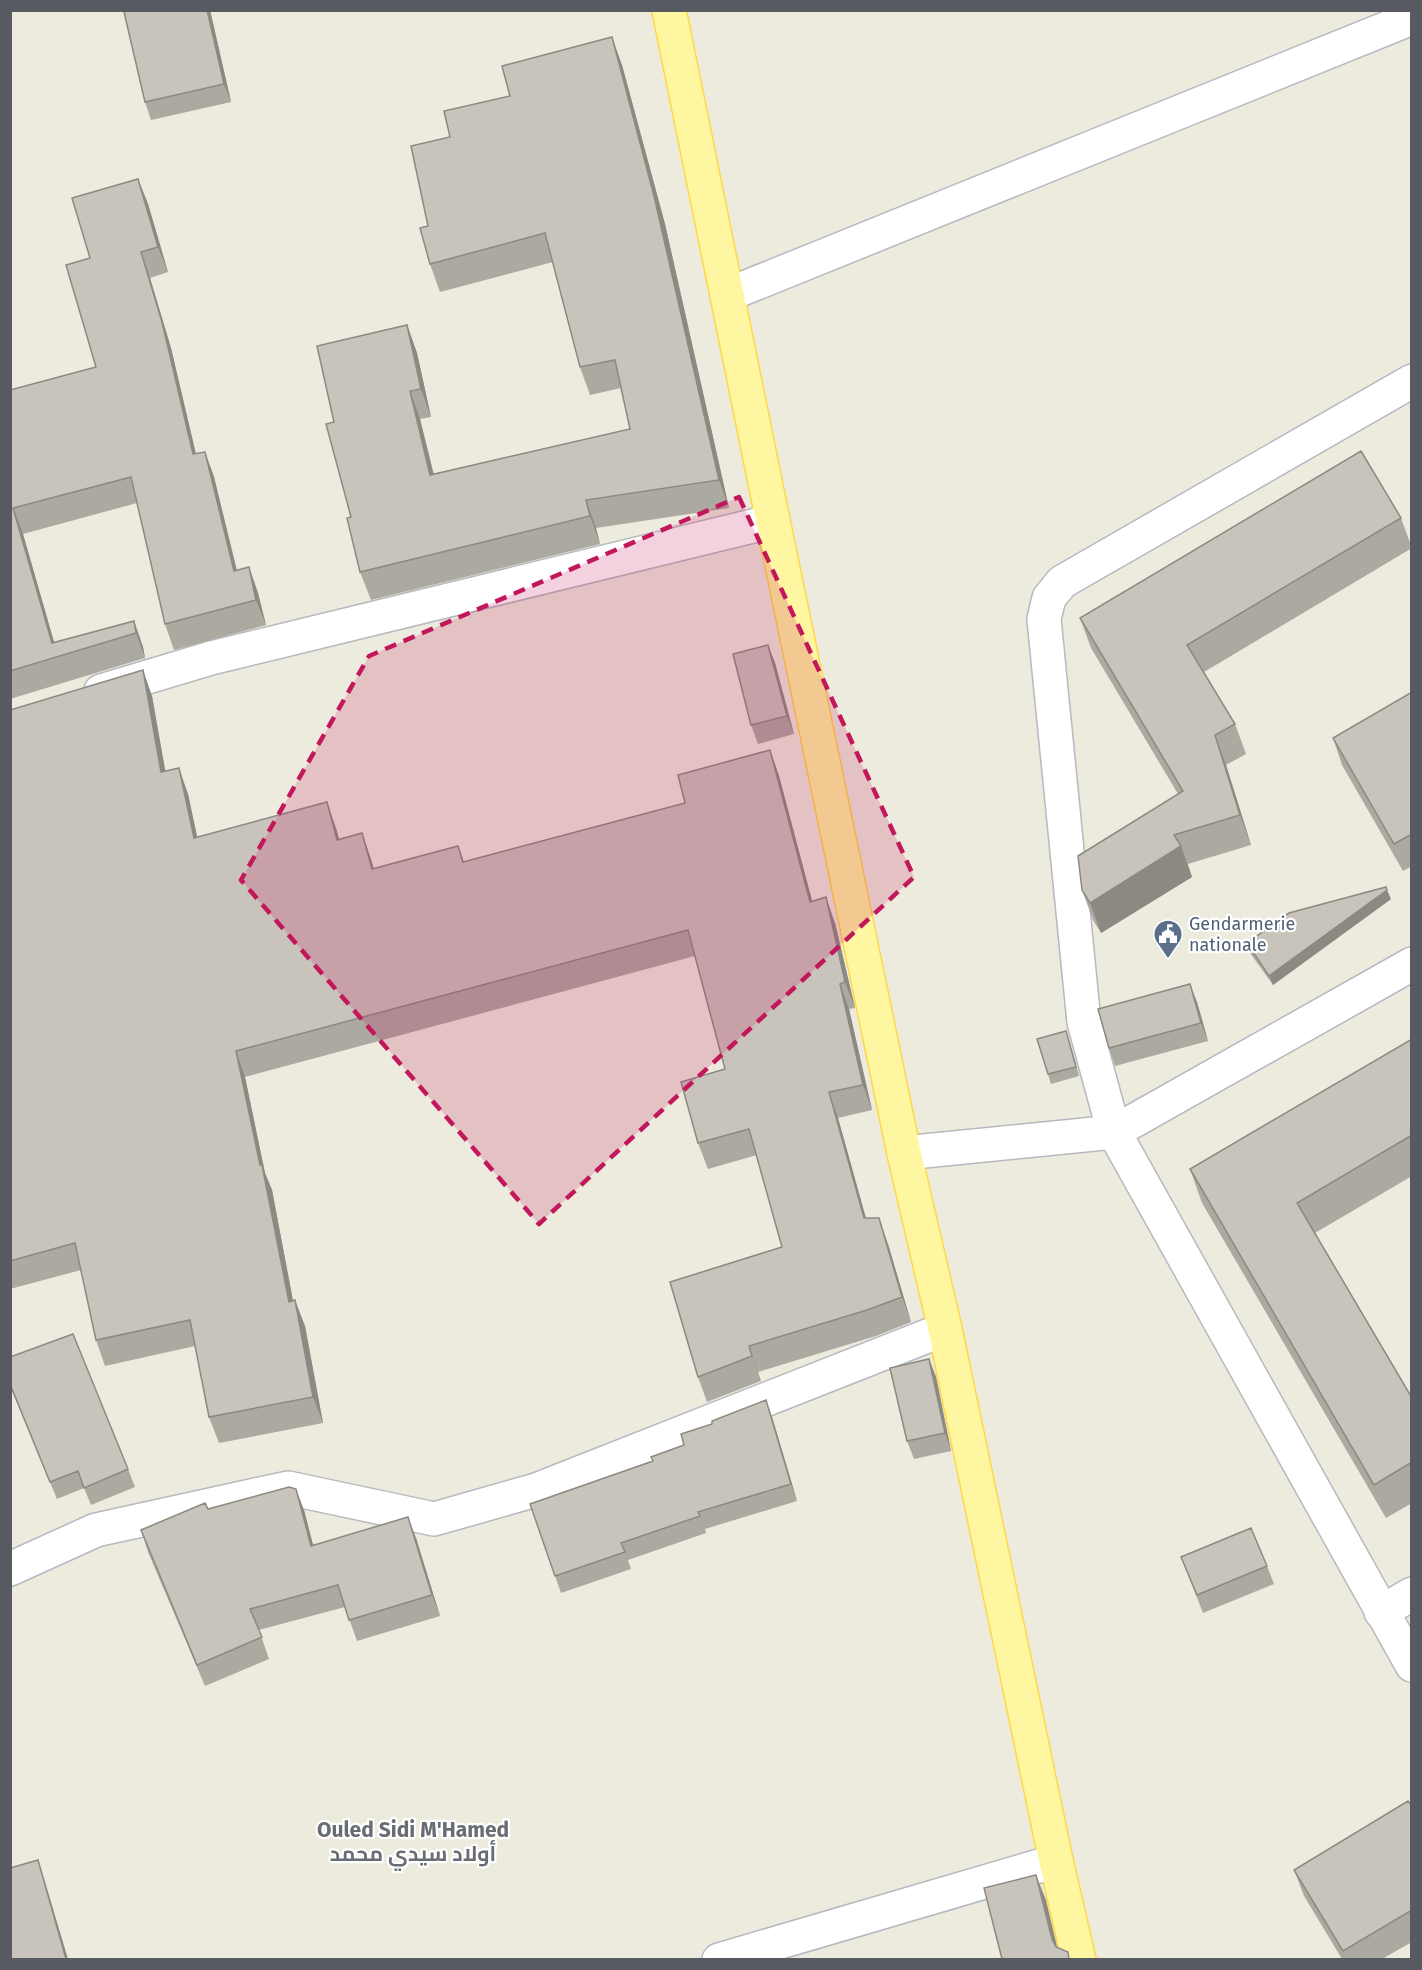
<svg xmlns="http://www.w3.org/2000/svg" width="1422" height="1970" font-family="'Fira Sans',Cairo,sans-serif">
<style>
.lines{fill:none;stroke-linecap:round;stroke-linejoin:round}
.minor-casing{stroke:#b6b9bf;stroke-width:36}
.major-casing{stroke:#ffd845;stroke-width:36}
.minor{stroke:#fff;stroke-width:33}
.major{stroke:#fff6a1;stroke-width:33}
.wall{fill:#aca9a1}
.shaded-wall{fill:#8c8983}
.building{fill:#c8c4bb;stroke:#8c8983;stroke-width:1.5}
.marked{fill:#c2185b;fill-opacity:0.2;stroke:#c2185b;stroke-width:4.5;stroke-dasharray:12 8;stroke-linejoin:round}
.labels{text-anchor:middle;stroke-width:4.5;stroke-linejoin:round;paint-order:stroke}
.service-label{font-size:18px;fill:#4e5e75;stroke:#fff;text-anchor:start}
.quarter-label{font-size:21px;font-weight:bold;fill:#686d73;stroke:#fff}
</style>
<rect width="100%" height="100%" fill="#edebde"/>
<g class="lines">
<!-- minor casing -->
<g class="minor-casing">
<path id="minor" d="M727,295L1412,18
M1412,381L1062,582L1049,598L1044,619L1084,1022L1114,1132L1412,1665
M101,691L211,658L773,521
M904,1153L1114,1132L1412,964
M10,1569L96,1530L288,1488L434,1519L536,1490L945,1329
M1381,1612L1412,1594
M719,1960L1056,1861"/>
</g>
<!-- major casing -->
<g class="major-casing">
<path id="major" d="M669,10L773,521L904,1153L945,1329L1056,1861L1079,1960"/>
</g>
<!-- minor -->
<use href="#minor" class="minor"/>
<!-- major -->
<use href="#major" class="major"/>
</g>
<!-- wall -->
<path class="wall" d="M210,10L231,102L151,120L145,102Z
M622,65L665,224L729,508L596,528L600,544L371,600L360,572L334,422L407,325L417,353L431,417L420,419L433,474L630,429L621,388L590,395L580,367L553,262L440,292L430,264L450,137L510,96Z
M138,179L148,204L168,272L150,278L171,348L196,454L205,452L214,477L237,570L249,567L258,593L266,625L174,650L165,624L137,503L23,534L54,642L134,621L143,647L145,658L10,699V390L96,367L90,258Z
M1401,518L1412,548L1204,672L1235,724L1246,754L1226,765L1251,845L1188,864L1192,877L1101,933L1093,920L1082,890L1178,794L1091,648L1080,618Z
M768,645L775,663L794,734L758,744L751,725Z
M1412,692V866L1403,871L1342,765L1333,738Z
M152,696L165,771L188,794L197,837L336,828L339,839L362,833L374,869L458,846L464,862L685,803L770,750L779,776L812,901L835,923L855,1008L849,1009L872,1110L838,1118L866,1218L888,1244L911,1322L876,1336L758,1372L761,1381L707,1402L698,1377L782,1247L757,1155L708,1169L698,1143L725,1069L695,956L245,1077L265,1173L272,1190L293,1301L305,1326L323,1423L219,1443L209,1417L195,1346L105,1366L96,1340L81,1270L10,1289V710Z
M1391,899L1273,985L1250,953L1247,943Z
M1197,1002L1208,1041L1115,1066L1109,1048Z
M1066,1031L1079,1076L1051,1084L1048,1074Z
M1412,1039V1176L1315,1233L1412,1398V1503L1386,1518L1202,1203L1190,1169Z
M10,1357L128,1469L135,1487L91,1505L84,1488L57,1499L10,1386Z
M929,1359L936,1377L951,1451L914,1459L907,1441Z
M772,1417L797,1501L705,1529L706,1533L628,1560L631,1569L561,1593L530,1504L653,1461Z
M208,1509L304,1510L313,1545L416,1538L440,1616L357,1641L345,1607L259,1630L269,1659L205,1686L148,1552L141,1530Z
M1181,1557L1267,1566L1274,1584L1203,1613Z
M1412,1806V1942L1382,1959H1342L1304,1896L1294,1870Z"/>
<!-- shaded-wall -->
<path class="shaded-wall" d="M207,10H210L231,102L224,84Z
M612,37L622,65L665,224L729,508L719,480Z
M138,179L148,204L168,272L158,247Z
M141,252L150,278L171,348L202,480L193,454Z
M407,325L417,353L431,417L421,389Z
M410,391L420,419L441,503L430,475Z
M205,452L214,477L243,597L234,571Z
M586,500L596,528L600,544L590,516Z
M13,508L23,534L58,656L52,643Z
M249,567L258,593L266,625L256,600Z
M134,621L143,647L145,658L136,633Z
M768,645L775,663L794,734L787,716Z
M143,670L152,696L170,797L161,772Z
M1215,735L1226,765L1251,845L1240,815Z
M770,750L779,776L819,927L810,902Z
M179,768L188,794L203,864L194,838Z
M327,802L336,828L346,865L337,840Z
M362,833L371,859L381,895L372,869Z
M1181,846L1192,877L1101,933L1090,903Z
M1387,890L1391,899L1273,985L1269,976Z
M826,897L835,923L855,1008L845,982Z
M840,984L849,1009L872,1110L863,1085Z
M1190,984L1197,1002L1208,1041L1201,1023Z
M1066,1031L1069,1040L1079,1076L1076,1067Z
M236,1051L245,1077L265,1173L272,1190L298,1327L289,1302Z
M829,1092L838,1118L873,1244L864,1218Z
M879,1218L888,1244L911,1322L902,1297Z
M295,1300L305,1326L323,1423L313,1397Z
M749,1346L758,1372L761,1381L752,1356Z
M929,1359L936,1377L951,1451L945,1433Z
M766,1400L772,1417L797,1501L791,1484Z
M296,1489L304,1510L319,1568L311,1546Z
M408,1517L416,1538L440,1616L432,1595Z
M38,1860L45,1882L68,1959H66Z
M1036,1875L1046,1900L1060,1959L1052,1939Z"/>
<!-- building -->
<path class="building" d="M129,10H207L224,84L145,102L124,12Z
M612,37L654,196L719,480L586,500L590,516L360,572L347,518L351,517L326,424L334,422L317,346L407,325L421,389L410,391L430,475L630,429L615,360L580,367L545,233L430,264L420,228L428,226L411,146L450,137L444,111L510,96L502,66Z
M138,179L158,247L141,252L162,322L193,454L205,452L234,571L249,567L256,600L165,624L131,477L13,508L52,643L134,621L136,633L10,671V390L96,367L66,265L90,258L72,198Z
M1361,451L1401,518L1187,645L1235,724L1215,735L1240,815L1174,835L1181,846L1090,903L1082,890L1078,856L1183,791L1080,618Z
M768,645L787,716L751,725L733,654Z
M143,670L161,772L179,768L194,838L327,802L337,840L362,833L372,869L458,846L463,862L685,803L678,775L770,750L810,902L826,897L845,982L840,984L863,1085L829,1092L864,1218H879L902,1297L867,1310L749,1346L752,1356L698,1377L670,1282L782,1247L749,1129L698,1143L681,1082L725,1069L688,930L236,1051L260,1165H262L289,1302L295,1300L313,1397L209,1417L190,1320L96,1340L75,1243L10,1261V710Z
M1412,692V834L1394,844L1333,738Z
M1386,887L1387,890L1269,976L1247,943L1289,913Z
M1190,984L1201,1023L1109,1048L1098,1009Z
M1066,1031L1076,1067L1048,1074L1037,1039Z
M1412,1039V1135L1297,1203L1412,1398V1462L1374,1485L1190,1169Z
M73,1334L128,1469L84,1488L78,1471L50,1482L10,1384V1357Z
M929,1359L945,1433L907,1441L890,1368Z
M766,1400L791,1484L698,1512L700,1516L621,1543L625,1552L555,1576L530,1504L653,1461L651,1457L684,1445L681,1434L712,1424V1421Z
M289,1487L296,1489L311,1546L408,1517L432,1595L349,1620L338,1585L250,1609L262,1637L197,1665L141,1530L205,1503L208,1509Z
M1251,1528L1267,1566L1197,1595L1181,1557Z
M1408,1801L1412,1806V1910L1343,1951L1294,1870Z
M38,1860L66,1959H10V1868Z
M1036,1875L1052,1939L1056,1947L1068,1952L1069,1959H1002L984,1888Z"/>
<!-- marked area -->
<path class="marked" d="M739,497L914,877L539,1224L241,880L369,656Z"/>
<!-- icons -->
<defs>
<g id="civic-pin" transform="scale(1.5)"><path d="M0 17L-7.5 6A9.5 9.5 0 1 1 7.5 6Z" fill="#5c6f8a" stroke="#fff"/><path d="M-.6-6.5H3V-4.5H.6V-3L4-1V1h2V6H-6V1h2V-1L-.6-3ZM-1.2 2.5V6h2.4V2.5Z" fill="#fff"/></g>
</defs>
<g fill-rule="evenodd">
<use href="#civic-pin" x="1168" y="934"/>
</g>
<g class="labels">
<!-- service labels -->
<g class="service-label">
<text x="1189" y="930">Gendarmerie<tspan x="1189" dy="21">nationale</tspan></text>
</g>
<!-- quarter labels -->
<g class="quarter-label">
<text x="413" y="1837">Ouled Sidi M'Hamed<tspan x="413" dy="24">أولاد سيدي محمد</tspan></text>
</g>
</g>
<!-- border -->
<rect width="1422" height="1970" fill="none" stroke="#575b61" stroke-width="24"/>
</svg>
